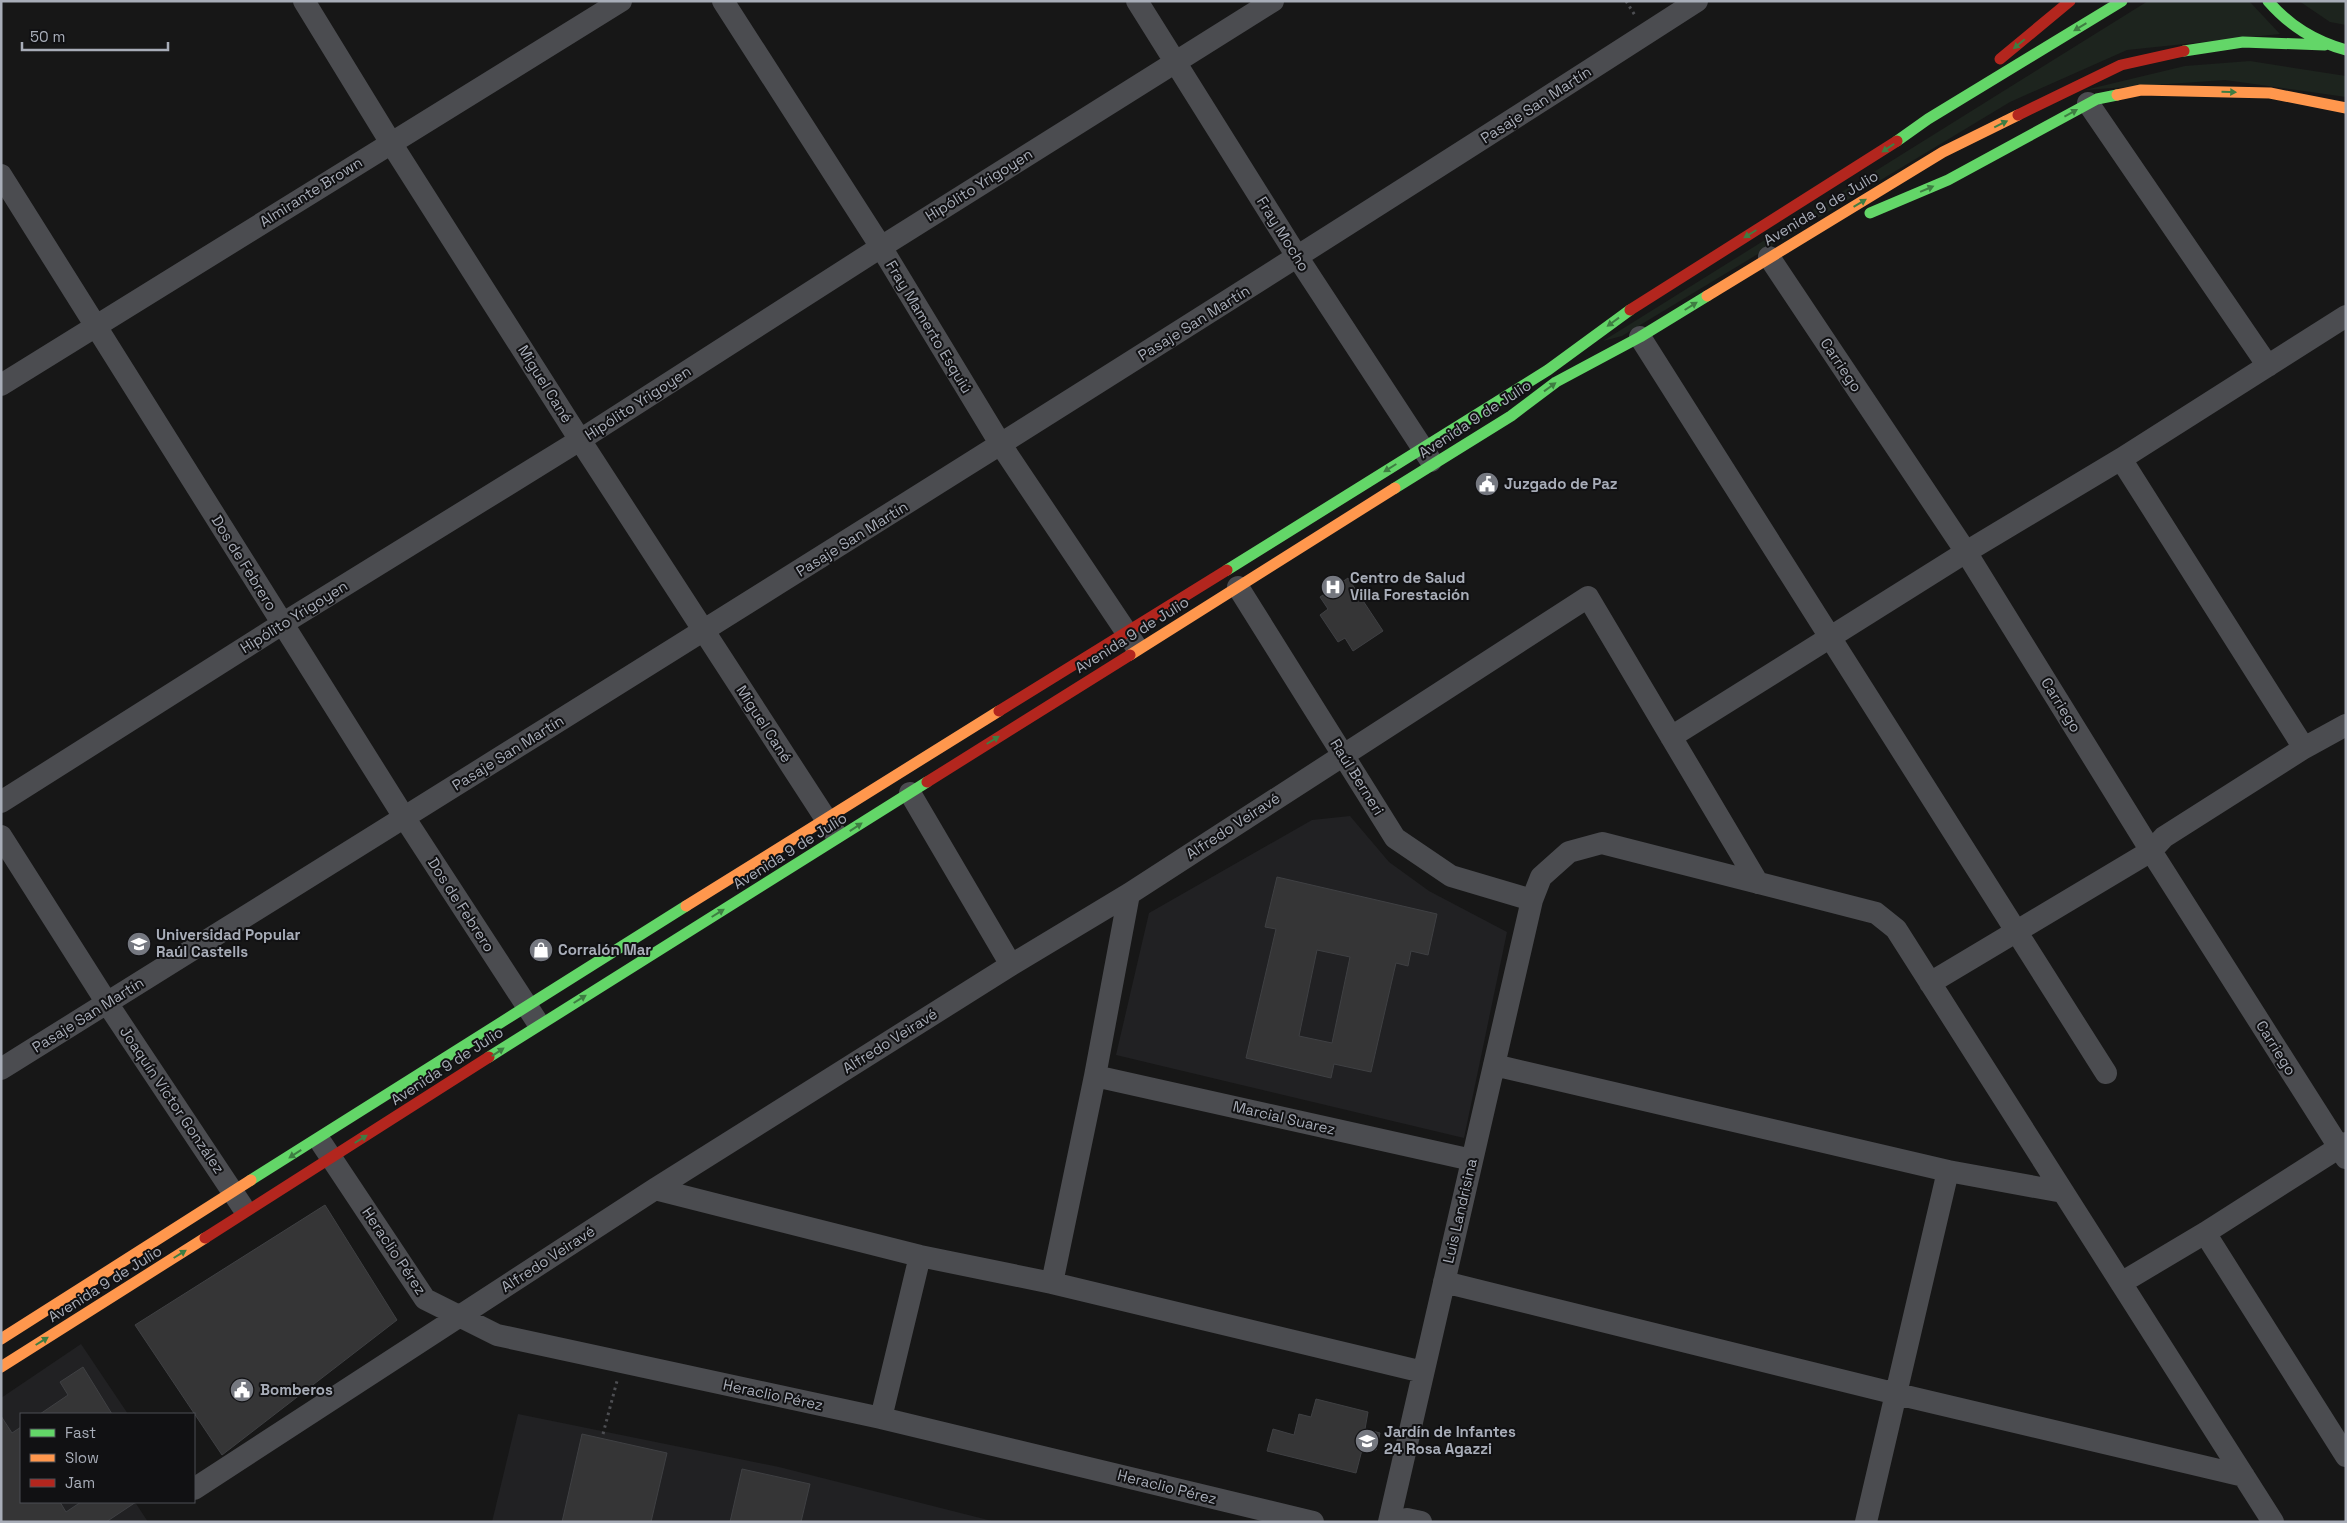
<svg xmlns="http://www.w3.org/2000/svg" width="2347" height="1523" font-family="'Space Grotesk',sans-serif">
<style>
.built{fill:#212123}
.green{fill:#1d241e}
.building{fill:#353536;stroke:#3f4043;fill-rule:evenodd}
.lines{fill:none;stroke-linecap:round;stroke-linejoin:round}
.path{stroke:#4d4e52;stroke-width:3;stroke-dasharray:2.5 4;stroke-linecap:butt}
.street{stroke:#4b4c50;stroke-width:22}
.fast{stroke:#63d668;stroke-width:11}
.slow{stroke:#ff974d;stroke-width:11}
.jam{stroke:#b3261e;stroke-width:11}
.oneway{fill:#3e7d42}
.labels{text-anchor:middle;stroke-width:4;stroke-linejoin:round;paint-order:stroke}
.street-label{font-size:15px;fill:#a8adb8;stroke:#111113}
.poi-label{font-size:15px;font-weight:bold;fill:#a8adb8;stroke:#111113;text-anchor:start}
</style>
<rect width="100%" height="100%" fill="#171717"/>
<!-- built -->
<path class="built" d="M1350,816L1389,862L1429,891L1507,932L1464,1138L1116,1055L1149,913L1312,820Z
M81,1344L128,1414H21V1502H135L148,1522H1V1398Z
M518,1414L779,1467L996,1522H492Z"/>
<!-- green -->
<path class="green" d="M2148,1H2249L2280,34L2127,50L2010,102L1622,336L1603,341Z
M2299,1H2346V25L2330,22Z
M2250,61L2346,76V97L2225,80L2085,90L2185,66Z"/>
<!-- building -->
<path class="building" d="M1348,578L1383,631L1353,651L1345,638L1338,642L1320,615L1328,609L1320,597Z
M1277,877L1437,914L1428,955L1411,951L1408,966L1396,963L1371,1072L1334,1064L1331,1078L1246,1058L1276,929L1265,927ZM1317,950L1350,957L1332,1043L1299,1036Z
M325,1205L397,1320L222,1455L135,1325Z
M83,1367L112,1414H40L68,1395L60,1382Z
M1316,1399L1368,1412L1365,1429L1380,1433L1376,1450L1363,1446L1356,1473L1267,1451L1273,1429L1294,1435L1299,1414L1311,1417Z
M1,1416L12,1433L21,1427V1502H60L66,1512L81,1502H136L106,1522H1Z
M582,1434L667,1453L651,1522H562Z
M742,1469L810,1484L801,1522H730Z"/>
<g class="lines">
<!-- path -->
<path class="path" d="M1626,1L1636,17
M603,1434L617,1381"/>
<!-- street -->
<path class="street" d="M304,1L391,143L580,440L835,833
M723,1L881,247L1001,445L1135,645
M1137,1L1298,258L1431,461
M2088,103L2268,366
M1,175L404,817L536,1020
M1769,257L1966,552L2151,851L2346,1158
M1640,337L2106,1073
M1,385L621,1
M2121,459L2304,748
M1238,587L1395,838L1451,876L1532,900
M1671,737L1966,552L2121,459L2346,316
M910,793L1011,965
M1,802L282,624L580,440L881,247L1273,1
M1,836L107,1003L242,1206
M1930,983L2151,851L2164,837L2304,748L2346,725
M1494,1065L1948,1171L2063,1192
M1,1069C568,715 1135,363 1697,1
M1095,1076L1472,1160
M322,1144L425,1299L497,1335L881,1418L1313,1522
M655,1189L920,1256L1052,1283L1423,1372
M2205,1233L2346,1456
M1444,1282L1897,1394L2244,1476
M1052,1283L1095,1076L1129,894
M2121,1283L2205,1233L2346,1143
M881,1418L920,1256
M194,1489L655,1189L1011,965L1129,894L1588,597L1758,883
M1389,1522L1532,900L1541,877L1569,852L1602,843L1876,913L1896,929L2273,1522
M1401,1522L1407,1519L1421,1522
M1866,1522L1948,1171"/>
<!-- fast -->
<path class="fast" d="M2268,1C2290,26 2314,41 2346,50
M2184,51L2243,42L2325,45
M1897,141L1928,119L2122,1
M1870,213L1948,180L2097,99L2117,95
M1395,488L1511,416L1556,382L1640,337L1707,296
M1227,570L1548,370L1630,310
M489,1057L927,782
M251,1180L686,906"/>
<!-- slow -->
<path class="slow" d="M2117,95L2141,90L2270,93L2346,108
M1707,296L1943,152L2018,115
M1130,655L1395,488
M686,906L999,711
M1,1339L251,1180
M1,1367L205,1238"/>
<!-- jam -->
<path class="jam" d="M2000,59L2070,1
M2018,115L2121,65L2184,51
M1630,310L1897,141
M999,711L1227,570
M927,782L1130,655
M205,1238L489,1057"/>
</g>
<!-- one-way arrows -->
<defs><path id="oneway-solid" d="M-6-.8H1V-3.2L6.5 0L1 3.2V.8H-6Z" transform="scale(1.25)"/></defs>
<g class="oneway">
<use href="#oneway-solid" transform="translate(2080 27) rotate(149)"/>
<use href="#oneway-solid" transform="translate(2019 44) rotate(140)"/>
<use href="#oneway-solid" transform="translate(2229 92) rotate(2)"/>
<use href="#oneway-solid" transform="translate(2071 113) rotate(-29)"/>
<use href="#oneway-solid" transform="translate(2001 124) rotate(-26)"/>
<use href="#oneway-solid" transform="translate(1888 148) rotate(146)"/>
<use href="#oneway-solid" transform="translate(1927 189) rotate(-23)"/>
<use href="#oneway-solid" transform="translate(1860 203) rotate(-31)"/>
<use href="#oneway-solid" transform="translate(1750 234) rotate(148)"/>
<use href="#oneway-solid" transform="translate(1691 306) rotate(-32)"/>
<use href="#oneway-solid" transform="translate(1613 322) rotate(144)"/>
<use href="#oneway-solid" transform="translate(1550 387) rotate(-36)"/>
<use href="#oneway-solid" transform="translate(1390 468) rotate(148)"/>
<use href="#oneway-solid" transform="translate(993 740) rotate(-32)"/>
<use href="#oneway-solid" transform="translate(856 827) rotate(-33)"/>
<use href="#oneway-solid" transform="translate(718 913) rotate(-32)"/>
<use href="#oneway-solid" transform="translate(580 999) rotate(-32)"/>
<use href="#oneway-solid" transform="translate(498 1052) rotate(-34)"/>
<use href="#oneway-solid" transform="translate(361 1139) rotate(-32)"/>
<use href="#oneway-solid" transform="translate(295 1154) rotate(147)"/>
<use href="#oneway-solid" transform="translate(180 1254) rotate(-32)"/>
<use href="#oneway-solid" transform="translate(42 1341) rotate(-32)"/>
</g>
<!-- icons -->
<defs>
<g id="civic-disc" transform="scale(1.25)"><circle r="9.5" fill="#757880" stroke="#111113"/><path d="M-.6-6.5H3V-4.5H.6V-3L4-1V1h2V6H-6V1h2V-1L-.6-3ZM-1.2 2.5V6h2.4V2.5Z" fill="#fff"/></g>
<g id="hospital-disc" transform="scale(1.25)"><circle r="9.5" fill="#757880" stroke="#111113"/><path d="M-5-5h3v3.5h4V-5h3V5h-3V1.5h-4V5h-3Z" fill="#fff"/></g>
<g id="school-disc" transform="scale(1.25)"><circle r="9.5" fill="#757880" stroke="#111113"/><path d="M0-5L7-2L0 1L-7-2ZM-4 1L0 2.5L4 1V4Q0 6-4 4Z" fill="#fff"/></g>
<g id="shop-disc" transform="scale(1.25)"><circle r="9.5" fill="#757880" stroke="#111113"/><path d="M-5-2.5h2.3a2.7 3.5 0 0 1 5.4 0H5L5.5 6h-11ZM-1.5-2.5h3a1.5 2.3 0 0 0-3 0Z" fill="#fff"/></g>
</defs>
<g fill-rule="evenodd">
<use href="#civic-disc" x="1487" y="484"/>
<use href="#hospital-disc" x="1333" y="587"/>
<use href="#school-disc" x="139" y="944"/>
<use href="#shop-disc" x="541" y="950"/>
<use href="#civic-disc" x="242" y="1390"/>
<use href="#school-disc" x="1367" y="1441"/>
</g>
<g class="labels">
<!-- street labels -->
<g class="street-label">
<text transform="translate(1536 105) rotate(-33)" y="5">Pasaje San Martín</text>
<text transform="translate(979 185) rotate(-32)" y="5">Hipólito Yrigoyen</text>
<text transform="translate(311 192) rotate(-32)" y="5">Almirante Brown</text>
<text transform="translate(1821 208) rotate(-31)" y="5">Avenida 9 de Julio</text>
<text transform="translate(1283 234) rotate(58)" y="5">Fray Mocho</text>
<text transform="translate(1194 323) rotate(-32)" y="5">Pasaje San Martín</text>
<text transform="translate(929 327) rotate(59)" y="5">Fray Mamerto Esquiú</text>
<text transform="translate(1841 365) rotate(56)" y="5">Carriego</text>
<text transform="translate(545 384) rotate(58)" y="5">Miguel Cané</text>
<text transform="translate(638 403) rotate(-33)" y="5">Hipólito Yrigoyen</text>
<text transform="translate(1475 419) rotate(-33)" y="5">Avenida 9 de Julio</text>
<text transform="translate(852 539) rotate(-32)" y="5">Pasaje San Martín</text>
<text transform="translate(244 563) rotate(58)" y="5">Dos de Febrero</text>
<text transform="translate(294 617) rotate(-32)" y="5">Hipólito Yrigoyen</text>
<text transform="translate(1132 635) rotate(-32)" y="5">Avenida 9 de Julio</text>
<text transform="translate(2061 705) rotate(58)" y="5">Carriego</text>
<text transform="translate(764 724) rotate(57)" y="5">Miguel Cané</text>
<text transform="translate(508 753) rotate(-32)" y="5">Pasaje San Martín</text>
<text transform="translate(1357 777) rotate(58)" y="5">Raúl Berneri</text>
<text transform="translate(1233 826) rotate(-33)" y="5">Alfredo Veiravé</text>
<text transform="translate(790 851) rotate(-32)" y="5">Avenida 9 de Julio</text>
<text transform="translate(461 905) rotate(57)" y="5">Dos de Febrero</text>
<text transform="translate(88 1015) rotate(-32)" y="5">Pasaje San Martín</text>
<text transform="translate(890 1041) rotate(-32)" y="5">Alfredo Veiravé</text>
<text transform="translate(2276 1048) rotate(58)" y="5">Carriego</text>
<text transform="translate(447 1066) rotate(-33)" y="5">Avenida 9 de Julio</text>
<text transform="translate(172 1100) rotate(56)" y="5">Joaquín Víctor González</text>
<text transform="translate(1284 1118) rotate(13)" y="5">Marcial Suarez</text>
<text transform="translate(1460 1211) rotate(-77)" y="5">Luis Landrisina</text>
<text transform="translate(394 1251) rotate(56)" y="5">Heraclio Pérez</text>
<text transform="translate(548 1259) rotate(-33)" y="5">Alfredo Veiravé</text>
<text transform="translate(105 1284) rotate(-32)" y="5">Avenida 9 de Julio</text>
<text transform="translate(773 1395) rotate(12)" y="5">Heraclio Pérez</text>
<text transform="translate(1167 1487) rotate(14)" y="5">Heraclio Pérez</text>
</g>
<!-- poi labels -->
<g class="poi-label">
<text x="1504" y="489">Juzgado de Paz</text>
<text x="1350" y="583">Centro de Salud<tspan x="1350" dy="17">Villa Forestación</tspan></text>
<text x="156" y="940">Universidad Popular<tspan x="156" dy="17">Raúl Castells</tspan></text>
<text x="558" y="955">Corralón Mar</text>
<text x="260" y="1395">Bomberos</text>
<text x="1384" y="1437">Jardín de Infantes<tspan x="1384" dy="17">24 Rosa Agazzi</tspan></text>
</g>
</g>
<!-- border -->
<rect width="2347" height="1523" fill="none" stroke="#a8adb8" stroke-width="5"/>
<!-- legend -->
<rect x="20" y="1413" width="175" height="90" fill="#111113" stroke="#4d4f55"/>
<rect x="30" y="1429" width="25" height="8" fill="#63d668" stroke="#4d4f55"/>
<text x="65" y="1438" font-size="15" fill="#a8adb8">Fast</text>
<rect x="30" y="1454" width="25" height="8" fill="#ff974d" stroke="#4d4f55"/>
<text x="65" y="1463" font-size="15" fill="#a8adb8">Slow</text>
<rect x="30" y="1479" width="25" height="8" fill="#b3261e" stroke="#4d4f55"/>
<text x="65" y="1488" font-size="15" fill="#a8adb8">Jam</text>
<!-- scale -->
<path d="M22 42v8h146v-8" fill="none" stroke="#a8adb8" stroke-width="2.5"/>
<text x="30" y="42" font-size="15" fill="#a8adb8" stroke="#111113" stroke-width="4" paint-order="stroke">50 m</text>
</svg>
